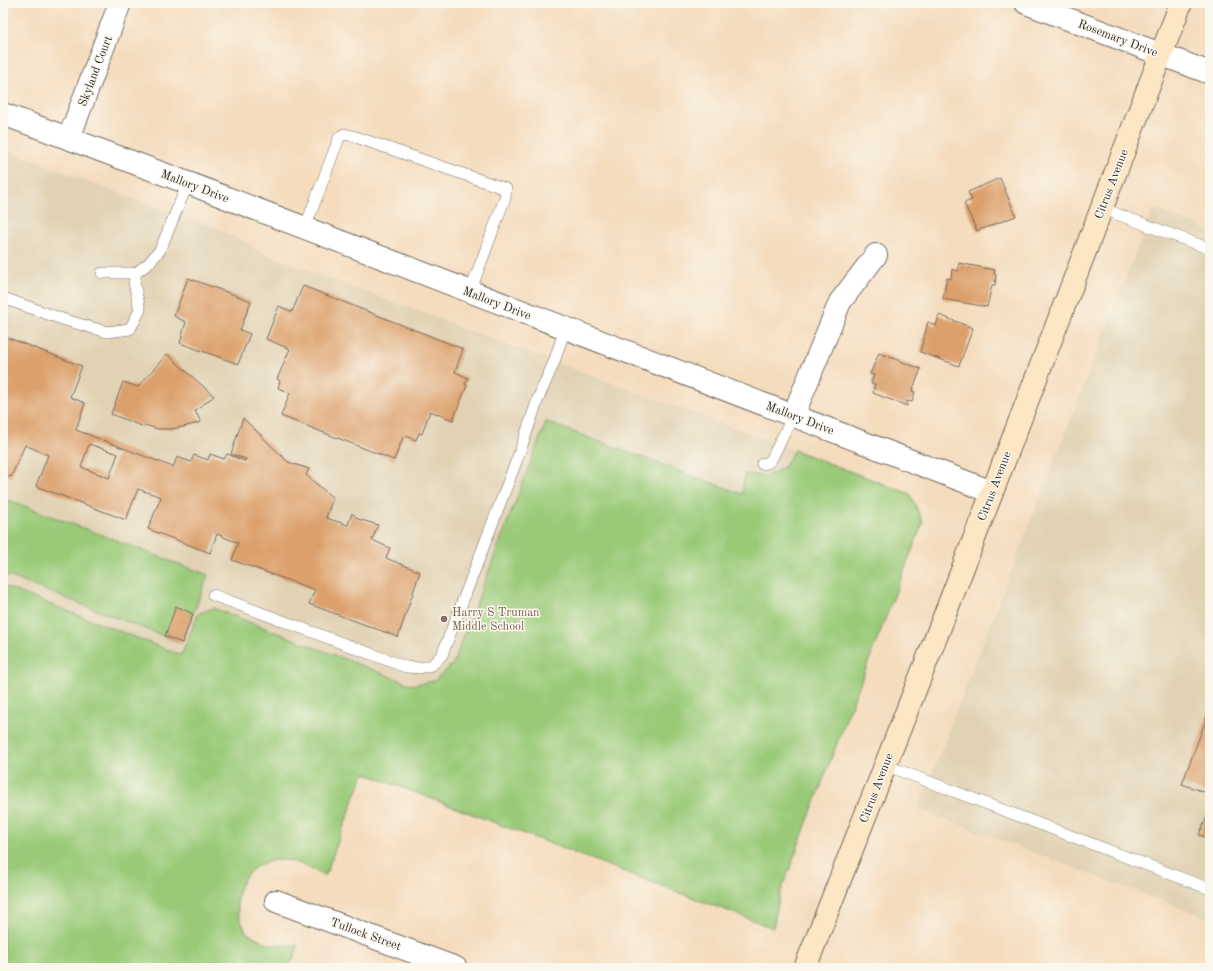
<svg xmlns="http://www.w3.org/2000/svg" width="1213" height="971" font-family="'Old Standard TT',serif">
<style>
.built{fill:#e1d2b4}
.green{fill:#9aca78;stroke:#627a52}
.building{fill:#dca06c;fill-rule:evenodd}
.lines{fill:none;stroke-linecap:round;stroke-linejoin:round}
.lane-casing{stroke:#71695e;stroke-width:12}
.street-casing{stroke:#71695e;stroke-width:24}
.secondary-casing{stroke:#71695e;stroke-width:24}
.lane{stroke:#fff;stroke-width:11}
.street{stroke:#fff;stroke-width:22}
.secondary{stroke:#fce6c4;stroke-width:22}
.education-dot{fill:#8d6e63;stroke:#fbf7ec;stroke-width:1.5}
.labels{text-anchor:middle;stroke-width:3;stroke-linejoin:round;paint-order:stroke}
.street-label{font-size:12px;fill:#2b2b2b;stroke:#fbf7ec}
.education-label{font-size:12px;fill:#785e54;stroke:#fbf7ec;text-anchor:start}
</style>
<rect width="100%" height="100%" fill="#fbf7ec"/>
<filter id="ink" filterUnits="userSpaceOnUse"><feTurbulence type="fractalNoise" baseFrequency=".025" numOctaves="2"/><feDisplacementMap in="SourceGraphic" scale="8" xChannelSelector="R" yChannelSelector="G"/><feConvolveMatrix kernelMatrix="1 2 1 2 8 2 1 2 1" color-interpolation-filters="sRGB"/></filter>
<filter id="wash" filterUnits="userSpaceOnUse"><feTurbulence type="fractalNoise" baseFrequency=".012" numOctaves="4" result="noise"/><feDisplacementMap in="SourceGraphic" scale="16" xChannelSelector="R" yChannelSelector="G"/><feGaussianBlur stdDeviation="0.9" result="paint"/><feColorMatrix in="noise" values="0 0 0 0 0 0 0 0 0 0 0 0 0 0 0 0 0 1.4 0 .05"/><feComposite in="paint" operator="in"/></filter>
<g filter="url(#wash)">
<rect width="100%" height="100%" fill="#f4dcbd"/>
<!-- built -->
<path class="built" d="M3,148L124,195L213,227L246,242L256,250L325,277L826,462L910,494L923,522L847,717L780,894L773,928L363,774L304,866L291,861L279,860L264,863L250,871L240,883L237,899L238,910L247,933L271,945H297V950L289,968H3Z
M1153,209L1210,231V919L918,809Z"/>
<!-- green -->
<path class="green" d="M546,422L742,494L745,474L765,476L784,467L794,450L910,494L923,522L847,717L780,894L773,928L364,773L325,876C311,869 295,859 279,860C252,861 233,884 238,910C239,918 243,925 247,933L271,945H297V950L289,968H3V586L181,655L198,614L213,608L412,685L434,681L453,664Z
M3,498L208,575L182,643L3,574Z"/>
<g id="blocks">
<!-- building -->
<path class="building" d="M1000,178L1016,216L977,231L964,203L972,200L968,192Z
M959,263L995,270L994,274L996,275L995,285H992L987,307L943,299L947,278L951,279L952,269L958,271Z
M188,278L251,301L240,330L250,334L238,364L180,343L186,322L174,316Z
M303,286L463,349L455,372L468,378L465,384L467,385L453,420L430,411L422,434L419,433L416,440L404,435L394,460L281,416L290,393L278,388L280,381L277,379L290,349L266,339L279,306L292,312Z
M939,315L973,328L959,366L920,352L928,322L936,326Z
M3,336L82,366L70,397L85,403L76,430L173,467L177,457L191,462L194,455L208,460L210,454L224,459L227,454L245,461L246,459L231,454L243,418L288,462L309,469L306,475L333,498L326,518L348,525L352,513L358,519L378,525L372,540L390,548L386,558L420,572L398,637L309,604L315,590L232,560L238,543L217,534L210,553L148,529L161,497L138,489L126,520L36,486L48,455L25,445L11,477L3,474ZM89,444L118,454L109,478L81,467Z
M879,353L921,369L912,391L915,392L912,402L907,401V406L873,393L875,384H871L874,375L870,374Z
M167,354L214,396L195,411L201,422L187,426L172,429H157L145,425L144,427L111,414L123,382L138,387Z
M176,606L193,614L182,643L165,636Z
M1210,709V794L1182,784Z
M1209,812L1210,813V839L1199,835Z"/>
</g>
</g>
<g filter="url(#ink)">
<use href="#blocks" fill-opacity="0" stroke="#71695e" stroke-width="1"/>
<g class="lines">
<!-- lane casing -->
<g class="lane-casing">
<path id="lane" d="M1101,208L1210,249
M305,228L339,138L344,134L353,136L506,189L505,198L470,292
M102,273H136L149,263L160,250L188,183
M3,298L65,320L107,332L130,329L140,310L134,282L136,273
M762,464L767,463L771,460L793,416
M213,595L406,667L420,668L432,665L442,655L519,454L538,399L554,362L565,329
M885,765L1210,889"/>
</g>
<!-- street casing -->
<g class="street-casing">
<path id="street" d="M1026,3L1210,73
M3,114L188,183L992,492
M69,138L120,3
M793,416L840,302L876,255
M276,901L456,968"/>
</g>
<!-- secondary casing -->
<g class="secondary-casing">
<path id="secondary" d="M805,968L942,622L1181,3"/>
</g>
<!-- lane -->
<use href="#lane" class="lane"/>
<!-- street -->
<use href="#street" class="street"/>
<!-- secondary -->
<use href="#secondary" class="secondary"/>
</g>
</g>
<!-- markers -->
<circle class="education-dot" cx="444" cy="619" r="4"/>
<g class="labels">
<!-- street labels -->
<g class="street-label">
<text transform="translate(1118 38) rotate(21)" y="4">Rosemary Drive</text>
<text transform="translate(95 71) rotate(-69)" y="4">Skyland Court</text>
<text transform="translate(1111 184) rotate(-69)" y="4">Citrus Avenue</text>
<text transform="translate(195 186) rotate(21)" y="4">Mallory Drive</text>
<text transform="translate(497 303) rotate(21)" y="4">Mallory Drive</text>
<text transform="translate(800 418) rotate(21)" y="4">Mallory Drive</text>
<text transform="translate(994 486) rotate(-69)" y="4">Citrus Avenue</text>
<text transform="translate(876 788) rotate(-69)" y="4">Citrus Avenue</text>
<text transform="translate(366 934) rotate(20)" y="4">Tullock Street</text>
</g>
<!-- education labels -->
<g class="education-label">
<text x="452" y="616">Harry S Truman<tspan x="452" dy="14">Middle School</tspan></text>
</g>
</g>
<!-- margin -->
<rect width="1213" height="971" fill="none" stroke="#fbf7ec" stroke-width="16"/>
</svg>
